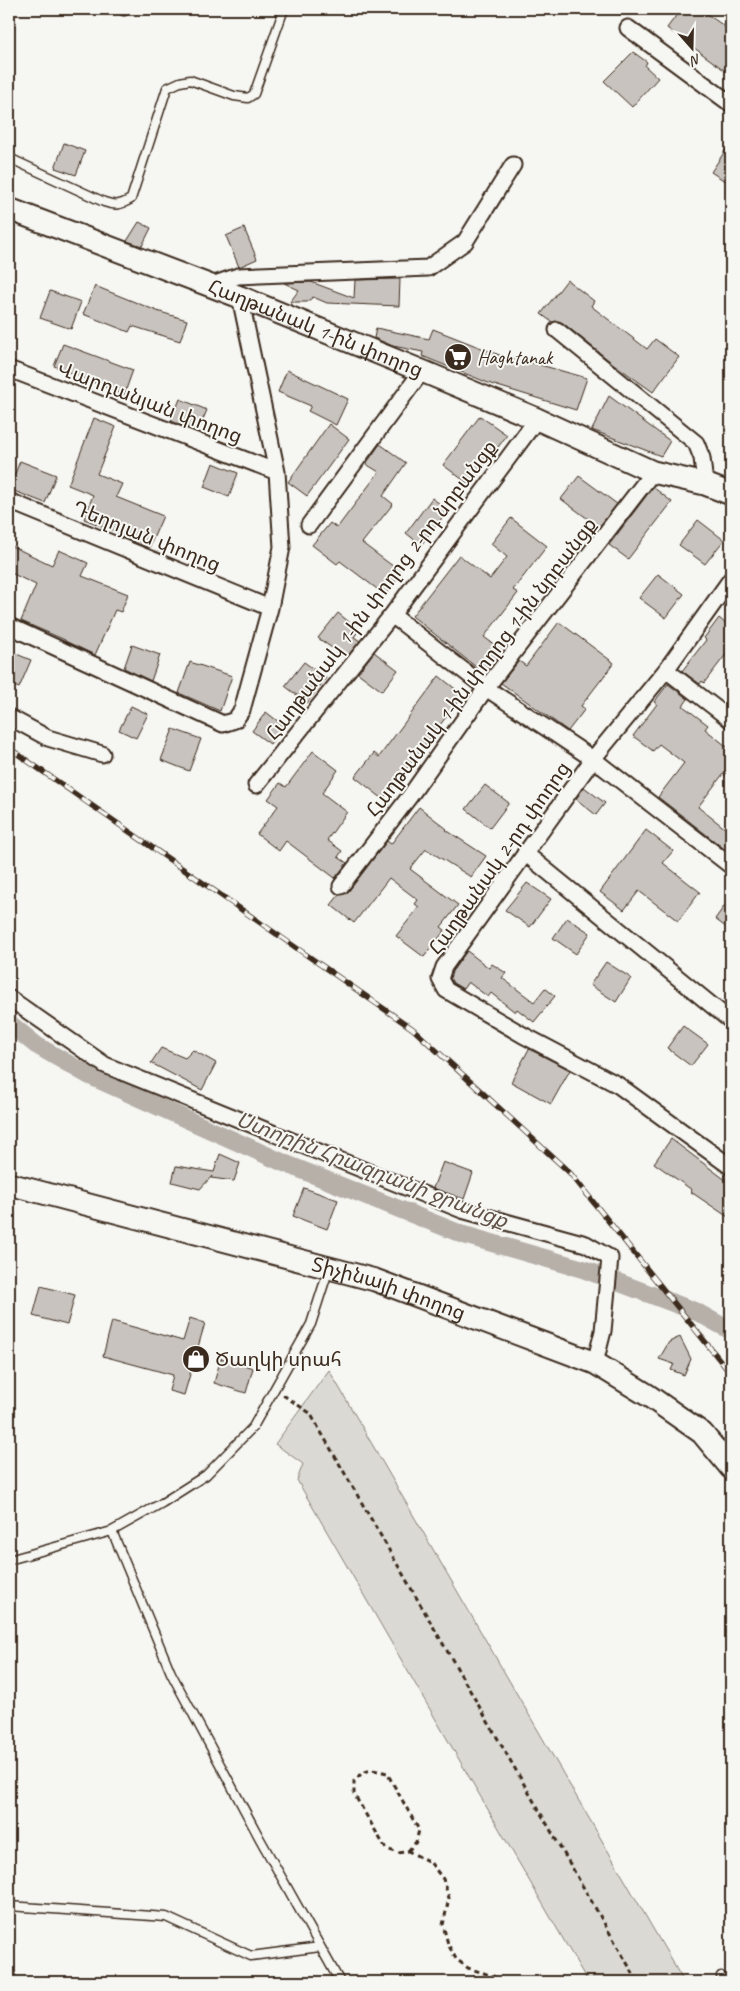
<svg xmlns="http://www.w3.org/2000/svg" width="740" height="1991" font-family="Caveat,'Noto Sans Armenian',sans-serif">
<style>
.green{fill:#dad9d3;stroke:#8a8278}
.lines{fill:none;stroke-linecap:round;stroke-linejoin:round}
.canal{stroke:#b6b0a9;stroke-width:18}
.building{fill:#c8c3be;stroke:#3b2a1e}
.lane-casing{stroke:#3b2a1e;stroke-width:11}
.street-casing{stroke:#3b2a1e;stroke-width:19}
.secondary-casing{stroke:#3b2a1e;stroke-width:25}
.path{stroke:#3b2a1e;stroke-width:3;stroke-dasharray:5 4;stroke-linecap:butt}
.lane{stroke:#f6f6f2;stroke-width:8}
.street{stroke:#f6f6f2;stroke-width:15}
.secondary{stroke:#f6f6f2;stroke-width:21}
.rail-casing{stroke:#3b2a1e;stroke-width:5.5}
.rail{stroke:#f6f6f2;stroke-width:4;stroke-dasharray:11;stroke-linecap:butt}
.labels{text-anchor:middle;stroke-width:4;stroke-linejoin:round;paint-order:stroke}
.street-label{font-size:20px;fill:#3b2a1e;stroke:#f6f6f2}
.poi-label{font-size:20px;fill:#3b2a1e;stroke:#f6f6f2;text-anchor:start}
.water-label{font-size:21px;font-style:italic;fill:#605248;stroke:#f6f6f2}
</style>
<rect width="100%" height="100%" fill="#f6f6f2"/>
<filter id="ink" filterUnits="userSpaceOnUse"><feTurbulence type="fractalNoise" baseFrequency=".02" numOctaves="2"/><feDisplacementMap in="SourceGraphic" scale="10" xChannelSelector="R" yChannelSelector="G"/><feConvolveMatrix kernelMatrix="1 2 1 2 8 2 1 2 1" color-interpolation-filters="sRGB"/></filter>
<g filter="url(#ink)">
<!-- green -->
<path class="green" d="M329,1370L684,1982H588L297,1480L303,1464L275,1444Z"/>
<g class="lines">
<!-- canal -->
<path class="canal" d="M9,1023L36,1045L88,1075L284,1163L464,1235L583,1269L697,1312L731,1331"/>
</g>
<!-- building -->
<path class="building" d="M681,9H700L731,31V75L667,28Z
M633,52L647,62L645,66L658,78L632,107L604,81Z
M731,142V185L711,172Z
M64,143L85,151L76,175L55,168Z
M139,222L151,228L142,246L127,241Z
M244,228L257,259L239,267L226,236Z
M400,279L399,306L327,303L313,297L307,302H290L299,290L284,283L311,282L354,298L355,280Z
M567,280L594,301L591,306L647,349L655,339L679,357L653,392L611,362L563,323L558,321L552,322L541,314Z
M95,286L157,311L187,320L180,341L132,326L129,332L83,314Z
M50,291L81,302L71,329L40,318Z
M376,328L429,339L433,329L507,358L508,356L587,378L576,410L491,384L422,356L423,352L393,346L374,338Z
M63,344L133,370L124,395L54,366Z
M287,370L348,399L336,425L308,411L311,406L278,392Z
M609,396L670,441L661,456L592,430Z
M180,399L207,410L198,431L171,421Z
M480,416L507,435L470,485L443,465Z
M94,418L116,427L97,474L122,484L116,497L163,516L149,548L121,537L122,534L84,519L93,495L68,485Z
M329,424L349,439L307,496L288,482Z
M380,444L406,463L383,496L393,504L362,543L402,573L385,595L340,561L337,564L312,545L330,523L337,528L379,472L366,464Z
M20,461L56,475L45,503L9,489Z
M213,463L238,473L229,497L204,487Z
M579,476L617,504L599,527L561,499Z
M653,487L672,502L628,559L609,545Z
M432,498L448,510L421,545L406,533Z
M511,518L547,546L513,590L518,593L484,637L503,651L486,672L482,669L481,671L412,616L459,555L490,579L507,557L491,544Z
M698,520L724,540L705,564L679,545Z
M9,545L52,565L59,550L88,563L82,576L128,594L121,612L115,610L95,655L65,641V640L21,621L36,585L9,572Z
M658,574L684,594L666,618L639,598Z
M338,613L359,630L354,637L360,641L346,658L318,638Z
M719,618L731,628V648L704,683L702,681L700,684L682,671L706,640L704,638Z
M559,622L614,663L581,706L585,709L568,731L501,683L519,661L526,666Z
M132,645L160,655L151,681L124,668Z
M9,651L31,660L19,688L9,684Z
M374,652L398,670L382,691L358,673Z
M190,662L232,676L220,711L179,693Z
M304,662L326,678L307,703L285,686Z
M439,676L463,695L383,799L355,777L374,753L379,757Z
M668,684L688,699L683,706L708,725L705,729L731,750V780L723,774L698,807L731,833V854L658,797L684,763L659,744L653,751L633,736L657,704L654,702Z
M131,706L148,714L136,738L119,730Z
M266,712L284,726L270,744L252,731Z
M173,729L201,739L189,771L161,760Z
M313,751L338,770L322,793L347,812L327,840L342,851L338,857L347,863L335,878L286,841L279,851L257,834L278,806L268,799L280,783L286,787Z
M485,785L509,803L490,828L466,809Z
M584,787L605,803L596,815L576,799Z
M419,807L447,829L446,830L486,856L471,877L426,849L410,869L458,905L441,927L445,930L424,957L396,936L419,907L415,904L418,900L389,878L354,923L331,905L339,895L348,892L387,841L391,844Z
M646,830L673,851L663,863L700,892L678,921L639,891L624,910L600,892Z
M527,883L551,899L530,927L505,910Z
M731,897V931L715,919Z
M567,918L590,933L576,954L553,938Z
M467,951L489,968L492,964L506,973L502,978L534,1002L545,988L555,996L534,1022L517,1009L515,1012L491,993L488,997L468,982L463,989L453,983L450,978L452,971Z
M606,962L631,978L616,1002L590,985Z
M683,1026L708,1044L691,1066L667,1048Z
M161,1048L185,1058L193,1050L216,1063L202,1090L151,1063Z
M529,1049L570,1070L551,1104L511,1082Z
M671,1139L731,1184V1219L691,1192L692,1190L654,1163Z
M220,1154L240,1163L234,1181L211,1178L212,1176L200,1189L172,1182L176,1166L214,1172Z
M443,1162L473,1173L464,1199L433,1188Z
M304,1188L338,1200L327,1229L293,1216Z
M41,1286L75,1295L67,1325L33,1316Z
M190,1318L205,1323L184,1395L169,1391L173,1375L103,1356L112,1321L183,1341Z
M680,1337L691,1359L684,1375L671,1370L674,1364L659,1359L669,1342Z
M221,1358L253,1368L246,1393L214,1383Z"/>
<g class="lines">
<!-- lane casing -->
<g class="lane-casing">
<path id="lane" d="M124,11V9
M9,158L104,202C115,206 121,205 131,199L167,88L180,82L190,80L234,96L248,98L254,94L284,9
M112,1531L171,1673L260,1839L340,1982
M9,1560L112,1531L162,1503L206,1475L253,1427L311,1324L329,1268
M9,1906L166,1917L251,1956L320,1947
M721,1976L724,1982"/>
</g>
<!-- street casing -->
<g class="street-casing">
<path id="street" d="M628,28L731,104
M209,286L238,276L428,268L465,242L513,165
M557,330L696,443L702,458L705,484
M9,369L277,472
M9,501L270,608
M309,525L422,371
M731,579L666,670L593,759L444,967L440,979L446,990L523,1035L618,1085L731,1167
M392,615L486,688L593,759L731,866
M9,626L223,724L235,720L242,710L270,608L282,547L277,472L240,297
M666,670L731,720
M9,717L48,738L102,754
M256,785L392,615L537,419
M525,853L731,1021
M341,886L410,796L486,688L653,472
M9,998L105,1065L462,1210L586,1244L610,1258L603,1331L595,1363"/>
</g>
<!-- secondary casing -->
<g class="secondary-casing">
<g id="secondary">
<path id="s1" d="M9,209L240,297L422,371L537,419L653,472L705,484L731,494"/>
<path id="s2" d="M9,1184L375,1280L595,1363L649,1396L702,1433L731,1468"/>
</g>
</g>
<!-- path -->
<path class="path" d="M283,1395L310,1413L638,1982
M408,1851L416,1842L419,1830L387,1773C371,1769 366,1768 354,1781V1794L386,1849L399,1853L408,1851L430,1862L443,1879L449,1898L443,1925L448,1944L456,1959L468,1968L493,1976L499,1982"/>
<!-- lane -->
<use href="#lane" class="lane"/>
<!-- street -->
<use href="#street" class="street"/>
<!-- secondary -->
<use href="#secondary" class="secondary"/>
<!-- rail casing -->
<g class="rail-casing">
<path id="rail" d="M9,748L413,1029L570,1173L731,1374"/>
</g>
<!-- rail -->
<use href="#rail" class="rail"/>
</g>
</g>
<!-- icons -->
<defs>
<g id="supermarket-disc" transform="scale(1.4375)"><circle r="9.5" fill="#3b2a1e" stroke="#f6f6f2"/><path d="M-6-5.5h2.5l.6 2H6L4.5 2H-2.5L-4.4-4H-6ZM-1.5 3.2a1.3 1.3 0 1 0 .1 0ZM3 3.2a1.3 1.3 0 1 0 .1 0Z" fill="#fff"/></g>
<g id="shop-disc" transform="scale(1.4375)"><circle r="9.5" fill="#3b2a1e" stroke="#f6f6f2"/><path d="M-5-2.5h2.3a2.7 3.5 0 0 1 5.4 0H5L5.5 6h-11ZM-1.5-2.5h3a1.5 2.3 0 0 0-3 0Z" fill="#fff"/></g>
</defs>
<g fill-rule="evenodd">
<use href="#supermarket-disc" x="458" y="357"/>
<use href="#shop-disc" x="196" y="1359"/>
</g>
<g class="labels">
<!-- street labels -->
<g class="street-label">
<text dy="7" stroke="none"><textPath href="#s1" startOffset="329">Հաղթանակ 1-ին փողոց</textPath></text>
<text transform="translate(150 402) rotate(21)" y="7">Վարդանյան փողոց</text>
<text transform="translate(147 536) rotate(22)" y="7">Դեղոյան փողոց</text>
<text transform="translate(381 590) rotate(-53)" y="7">Հաղթանակ 1-ին փողոց 2-րդ նրբանցք</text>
<text transform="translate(481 667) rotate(-53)" y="7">Հաղթանակ 1-ին փողոց 1-ին նրբանցք</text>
<text transform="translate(499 858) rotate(-55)" y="7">Հաղթանակ 2-րդ փողոց</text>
<text dy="7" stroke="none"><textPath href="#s2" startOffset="394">Տիչինայի փողոց</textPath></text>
</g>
<!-- poi labels -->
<g class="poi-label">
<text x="477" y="364">Haghtanak</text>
<text x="215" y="1366">Ծաղկի սրահ</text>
</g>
<!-- water labels -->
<g class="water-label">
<text transform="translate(372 1170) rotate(21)" y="7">Ստորին Հրազդանի ջրանցք</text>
</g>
</g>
<!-- margin -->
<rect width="740" height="1991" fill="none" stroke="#f6f6f2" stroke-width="30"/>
<rect x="15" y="15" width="710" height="1961" fill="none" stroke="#3b2a1e" stroke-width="2" filter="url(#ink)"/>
<!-- north arrow -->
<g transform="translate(692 48) rotate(160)" stroke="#f6f6f2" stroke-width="4" paint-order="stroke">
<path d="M0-4L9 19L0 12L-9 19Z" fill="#3b2a1e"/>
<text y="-8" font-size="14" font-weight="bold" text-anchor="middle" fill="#3b2a1e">N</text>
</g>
</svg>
